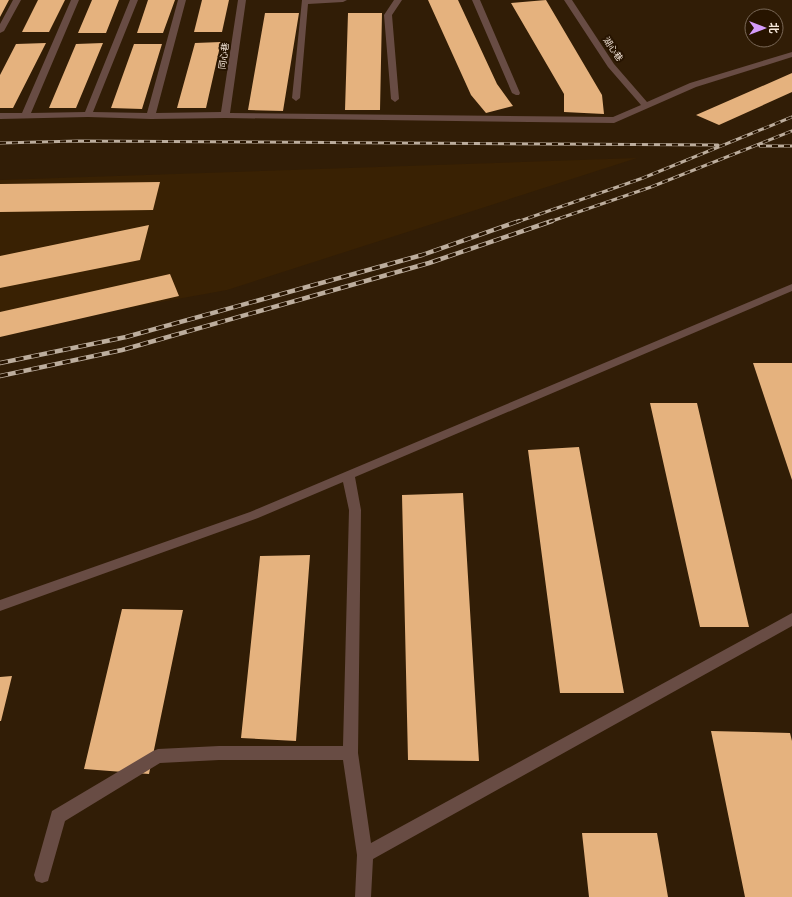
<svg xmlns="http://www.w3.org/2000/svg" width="792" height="897" font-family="'Fira Sans','Noto Sans SC',sans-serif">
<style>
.built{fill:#392103}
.building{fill:#e5b27e}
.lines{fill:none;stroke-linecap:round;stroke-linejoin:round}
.street{fill:#684c44;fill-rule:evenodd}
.rail-far1-casing{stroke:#bcad9d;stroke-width:3}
.rail-casing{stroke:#bcad9d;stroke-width:4.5}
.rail-far1{stroke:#271400;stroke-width:2;stroke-dasharray:6;stroke-linecap:butt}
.rail{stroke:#271400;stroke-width:3;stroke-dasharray:8;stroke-linecap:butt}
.labels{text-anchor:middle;stroke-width:4;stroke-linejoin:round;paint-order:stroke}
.far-street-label{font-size:9px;fill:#f4e6d9;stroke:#271400}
</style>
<rect width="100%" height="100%" fill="#311d06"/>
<!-- built -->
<path class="built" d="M637,158L227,290L0,331V180Z"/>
<!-- building -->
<path class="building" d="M0,0H9L0,17Z
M38,0H65L49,32H22Z
M92,0H119L106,33H78Z
M148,0H175L163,33H137Z
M202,0H229L222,32H194Z
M428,0H458L497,84L513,106L486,113L471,95Z
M546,0L602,95L604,114L564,112V94L511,3Z
M265,13H299L283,111L248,110Z
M348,13H382L380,110H345Z
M221,42L206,108H177L195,43Z
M46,43L13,108H0V75L16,44Z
M103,43L76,108H49L76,44Z
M134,44H162L142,109L111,108Z
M792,73V92L719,125L696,115Z
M160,182L153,210L0,212V184Z
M149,225L140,260L0,288V256Z
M170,274L179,296L0,337V312Z
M753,363H792V480Z
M650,403H697L749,627H700Z
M579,447L624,693H560L528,450Z
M463,493L479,761L408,760L402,495Z
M310,555L296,741L241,738L260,556Z
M122,609L183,610L149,774L84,769Z
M12,676L1,721H0V677Z
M711,731L790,733L792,741V897H745Z
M582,833H657L668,897H589Z"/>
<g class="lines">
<!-- street -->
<path class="street" d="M13,0H21L4,31L0,33V24Z
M71,0H79L31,113L85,112L130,0H138L93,112L147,113L178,0H186L156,113L221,112L238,0H246L230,113L613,117L641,105L608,67L564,0H572L614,64L647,102L690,83L792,52V57L696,87L614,123L225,118L151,119L88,117L0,119V113H22Z
M302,0H347L343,2L308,4L300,98L296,101L292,98Z
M394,0H402L392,15L399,99L395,102L391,99L384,15Z
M472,0H480L520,93L519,95H516L512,93Z
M792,284V291L355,477L361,510L358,753L371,843L792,613V626L373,859L371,897H355L357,855L343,760H219L160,763L65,821L48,881L42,883L36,881L34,875L52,811L153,751L158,749L219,746H343L349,510L343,482L258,518L0,611V600L250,512Z"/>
<!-- rail-far1 casing -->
<g class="rail-far1-casing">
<path id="rail-far1" d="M0,143L79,141L718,145
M760,146H792
M517,222L643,178L792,117
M549,222L651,187L792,131"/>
</g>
<!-- rail casing -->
<g class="rail-casing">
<path id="rail" d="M0,363L126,337L422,255L519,221
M0,376L122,350L429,263L552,221"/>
</g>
<!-- rail-far1 -->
<use href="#rail-far1" class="rail-far1"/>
<!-- rail -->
<use href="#rail" class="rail"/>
</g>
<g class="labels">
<!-- far-street labels -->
<g class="far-street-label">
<text transform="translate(613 49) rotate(55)" y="3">湖心巷</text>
<text transform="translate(224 56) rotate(-82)" y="3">同心巷</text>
</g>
</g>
<!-- north arrow -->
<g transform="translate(764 28) rotate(90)"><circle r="19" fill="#271400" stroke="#796857"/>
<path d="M0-3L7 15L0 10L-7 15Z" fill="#d59cfb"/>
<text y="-6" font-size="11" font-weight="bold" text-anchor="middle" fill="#f4e6d9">北</text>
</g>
</svg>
